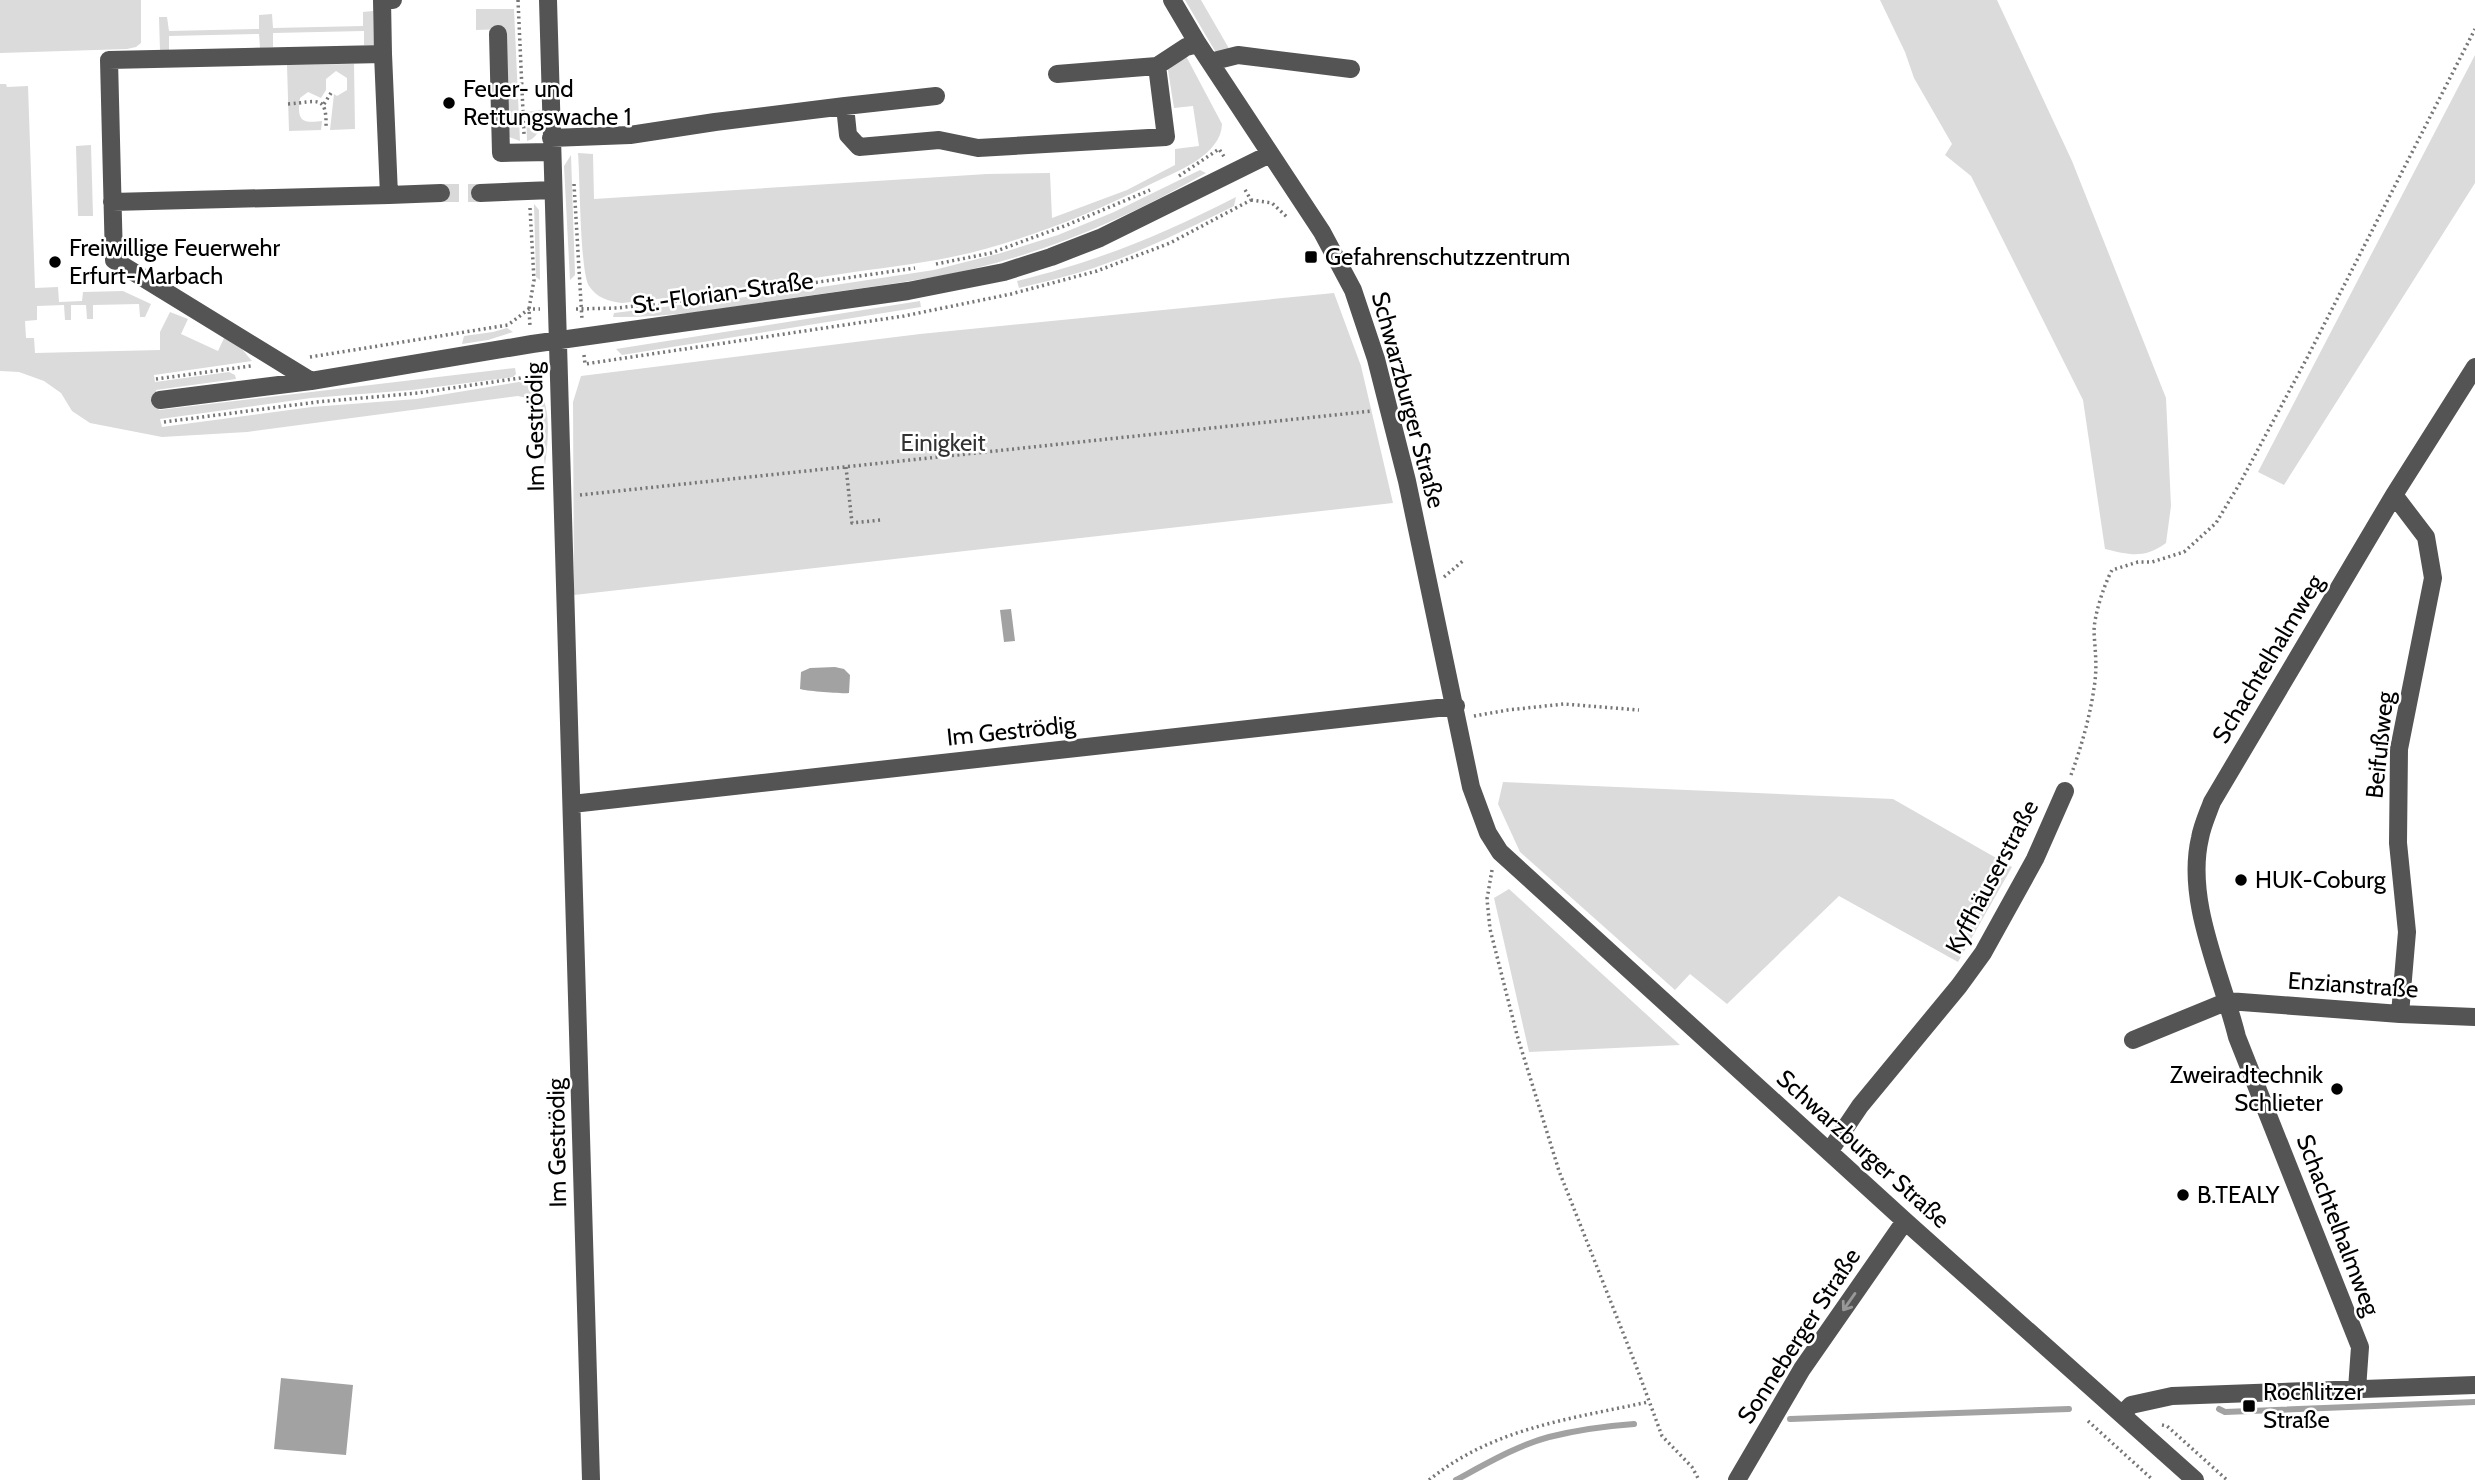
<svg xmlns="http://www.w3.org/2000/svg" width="2475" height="1480" font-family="Cabin,sans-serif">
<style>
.green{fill:#dbdbdb}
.water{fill:#a2a2a2}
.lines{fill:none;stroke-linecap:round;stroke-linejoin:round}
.stream{stroke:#a2a2a2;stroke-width:6}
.minor-tunnel{stroke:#d9d9d9;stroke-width:18;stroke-dasharray:18 9;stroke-linecap:butt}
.path{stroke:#767676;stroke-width:3.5;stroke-dasharray:2 3.5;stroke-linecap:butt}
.minor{stroke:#545454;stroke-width:18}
.oneway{stroke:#989898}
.poi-dot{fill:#000;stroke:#fff;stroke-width:2.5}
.labels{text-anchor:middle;stroke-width:5;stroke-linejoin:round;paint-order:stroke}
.poi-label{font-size:24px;fill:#000;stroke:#fff;text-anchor:start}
.street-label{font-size:24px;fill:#000;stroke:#fff}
.park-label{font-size:24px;fill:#323232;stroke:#fff}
</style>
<rect width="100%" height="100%" fill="#fff"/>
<!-- green -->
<path class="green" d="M0,0H141V43L136,47L127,49L0,53Z
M1185,0H1201L1231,52L1215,51Z
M1880,0H1997L2072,161L2166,398L2171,506L2166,543C2144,559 2130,555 2105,549L2083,400L1971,176L1945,155L1952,144L1914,78L1905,52Z
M476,9H514L520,141L509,137L505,29L476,30Z
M373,11L374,45H364V31L273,33V47L260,48L259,34L169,36V50L160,51L159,17H167L169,31L259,29V15L272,14L273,28L363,26V12Z
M2475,55V183L2284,485L2258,472Z
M1186,56L1222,124C1221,155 1178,171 1153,183C1099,210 1043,233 985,249C942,261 898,266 854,272C777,284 699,294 622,303C608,301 597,298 589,286C580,273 580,176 578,153L593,154L594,199L987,174L1050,173L1052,218L1127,190L1175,165V149L1199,146L1193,106L1174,108L1168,70L1172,61Z
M354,64L355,129L330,130L334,94L337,96L347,90V78L336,71L326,79V90L321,98L308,92L300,98C297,119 300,124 322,121L321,130L289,131L287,65Z
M0,84H6L7,87L28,86L35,288L58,287L59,302L82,301L83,292L123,291L151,304L145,317H140L139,304L93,305V319H87L86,305H71V320H65L64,305L37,306V320L25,321L26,338H34L35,353L160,350V332L170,312L188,319L181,334L218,351L225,336L241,348L252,361L154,375L155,382L229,372L235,375L236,379L156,390L159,410L515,368L516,374L513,377L412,390L311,398L160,419L162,427L312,407L416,399L519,382L538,387C552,410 548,441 545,466C543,451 542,413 533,403C529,398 523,397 518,396L247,432L162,437L90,423L72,411L61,393L44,381L19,372L0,371Z
M540,110C540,123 542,136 527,141L526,112Z
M91,145L93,216H78L76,146Z
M571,155L575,275L570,280L564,166Z
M1200,170L1206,173C1122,221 1030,260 934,277C887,285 839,291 792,298C733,307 673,318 613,317L614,313L795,291L934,270L1001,253L1058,235L1114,212Z
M1236,197L1234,206C1185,230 1134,256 1081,272C1061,278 1039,283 1019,288L1017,281C1098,261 1162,235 1236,197Z
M534,204L539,210L540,280L536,277Z
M1334,293L1361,366L1393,503L574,595L573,402L581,376L920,334Z
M920,301L921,307L622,355L616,349Z
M507,328L513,332L488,340L462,344L464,336L493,332Z
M1503,782L1893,799L2012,867L1958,962L1839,896L1727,1004L1690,974L1675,990L1520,852L1498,804Z
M1509,889L1680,1045L1529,1052L1494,898Z"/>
<!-- water -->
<path class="water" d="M1011,609L1015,641L1004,642L1000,610Z
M835,667L844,669L850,675L849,693C843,694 806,691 800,689L801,672L810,668Z
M281,1378L353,1385L346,1455L274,1449Z"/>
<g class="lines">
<!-- stream -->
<path class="stream" d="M2219,1409L2225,1412L2475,1402
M1790,1419L2069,1409
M1456,1480C1484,1465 1518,1445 1549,1437C1577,1430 1606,1426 1634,1424"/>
<!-- minor-tunnel -->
<path class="minor-tunnel" d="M441,193H480"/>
<!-- path -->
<path class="path" d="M518,0L524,134
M288,104C318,102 327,93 326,129
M324,104L331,93
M1179,176L1219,149L1225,158
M574,184L582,320
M1251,200L1272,203L1288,218
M530,208L534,280L529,309L530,326
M936,264L991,253L1067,225L1150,190
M805,284L915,268
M576,309L617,308L725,296
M584,355L585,364L904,316L1011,294L1097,271L1170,243L1251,200L1244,188
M310,357L508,325L529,309H540
M156,379L251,366
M164,422L317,402L418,393L520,378L542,372
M846,467L852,523L881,520
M580,495L1372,411
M1444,577L1464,560
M1474,716L1508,710L1564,704L1639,710
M2071,775C2082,745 2091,713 2095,681C2097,664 2095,649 2094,632C2094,615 2104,585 2112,570L2138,562H2152L2184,552L2216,523L2240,483L2307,358L2475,29
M1492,870L1487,899L1490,929L1517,1035L1559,1171L1635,1363L1662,1436L1692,1467L1699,1480
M2088,1421L2153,1480
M2162,1425L2167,1426L2227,1480
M1429,1480C1493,1428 1570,1419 1648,1402"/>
<!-- minor -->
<path class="minor" d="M548,0L591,1480
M1172,0L1198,44L1322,232L1353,290L1376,359L1407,481L1471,787L1488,833L1500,852L1905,1221L2195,1480
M498,34L501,153L551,152
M383,54L382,0H393
M1210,62L1238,55L1351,69
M1057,74L1157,66
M936,96L845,106L848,135L859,147L939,140L978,148L1166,137L1157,66L1186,47L1198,44
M551,138L630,135L715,122L845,106
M480,193L553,190
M389,195L441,193
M112,202L389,195L383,54L109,60L114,260L311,381
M160,400L311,381L532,344L908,291L1004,272L1051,257L1100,238L1270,154
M2394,495L2426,537L2433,578L2399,749L2398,843L2407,932L2400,1014
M572,804L1456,706
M2133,1040L2228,1001L2400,1014L2475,1017
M1829,1152L1860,1106L1959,986L1983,953L2035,859L2065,791
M2357,1389L2360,1347L2237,1037C2222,975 2185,902 2200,838C2202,826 2208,813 2212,802L2394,495L2475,367
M2122,1414L2131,1405L2172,1396L2475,1385
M1737,1480L1802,1369L1905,1221"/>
</g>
<!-- one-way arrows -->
<defs><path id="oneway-shaft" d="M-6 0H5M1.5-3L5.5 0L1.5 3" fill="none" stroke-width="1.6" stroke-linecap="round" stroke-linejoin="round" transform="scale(1.75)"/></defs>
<use class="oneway" href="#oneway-shaft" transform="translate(1849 1302) rotate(125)"/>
<!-- markers -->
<g class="poi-dot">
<circle cx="449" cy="103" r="7"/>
<rect x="1304" y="250" width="14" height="14" rx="3.5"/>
<circle cx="55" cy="262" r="7"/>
<circle cx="2241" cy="880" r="7"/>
<circle cx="2337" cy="1089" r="7"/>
<circle cx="2183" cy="1195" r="7"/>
<rect x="2242" y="1399" width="14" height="14" rx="3.5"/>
</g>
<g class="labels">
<!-- poi labels -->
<g class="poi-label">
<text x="463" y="97">Feuer- und<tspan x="463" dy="28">Rettungswache 1</tspan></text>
<text x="69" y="256">Freiwillige Feuerwehr<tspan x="69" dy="28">Erfurt-Marbach</tspan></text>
<text x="1325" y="265">Gefahrenschutzzentrum</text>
<text x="2255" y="888">HUK-Coburg</text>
<text x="2323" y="1083" text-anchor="end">Zweiradtechnik<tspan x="2323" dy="28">Schlieter</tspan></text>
<text x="2197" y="1203">B.TEALY</text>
<text x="2263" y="1400">Rochlitzer<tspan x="2263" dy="28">Straße</tspan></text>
</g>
<!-- street labels -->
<g class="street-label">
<text transform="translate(723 293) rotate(-8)" y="8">St.-Florian-Straße</text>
<text transform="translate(1408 400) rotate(75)" y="8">Schwarzburger Straße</text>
<text transform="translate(535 427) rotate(-91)" y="8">Im Geströdig</text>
<text transform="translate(2268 659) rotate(-59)" y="8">Schachtelhalmweg</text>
<text transform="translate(1011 731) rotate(-6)" y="8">Im Geströdig</text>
<text transform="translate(2380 745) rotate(-84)" y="8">Beifußweg</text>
<text transform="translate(1992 877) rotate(-62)" y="8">Kyffhäuserstraße</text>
<text transform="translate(2353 985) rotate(4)" y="8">Enzianstraße</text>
<text transform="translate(557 1143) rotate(-91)" y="8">Im Geströdig</text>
<text transform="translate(1863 1149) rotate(42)" y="8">Schwarzburger Straße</text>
<text transform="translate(2338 1225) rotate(69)" y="8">Schachtelhalmweg</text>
<text transform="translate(1799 1336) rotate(-57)" y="8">Sonneberger Straße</text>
</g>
<!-- park labels -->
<g class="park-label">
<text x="943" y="451">Einigkeit</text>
</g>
</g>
</svg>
